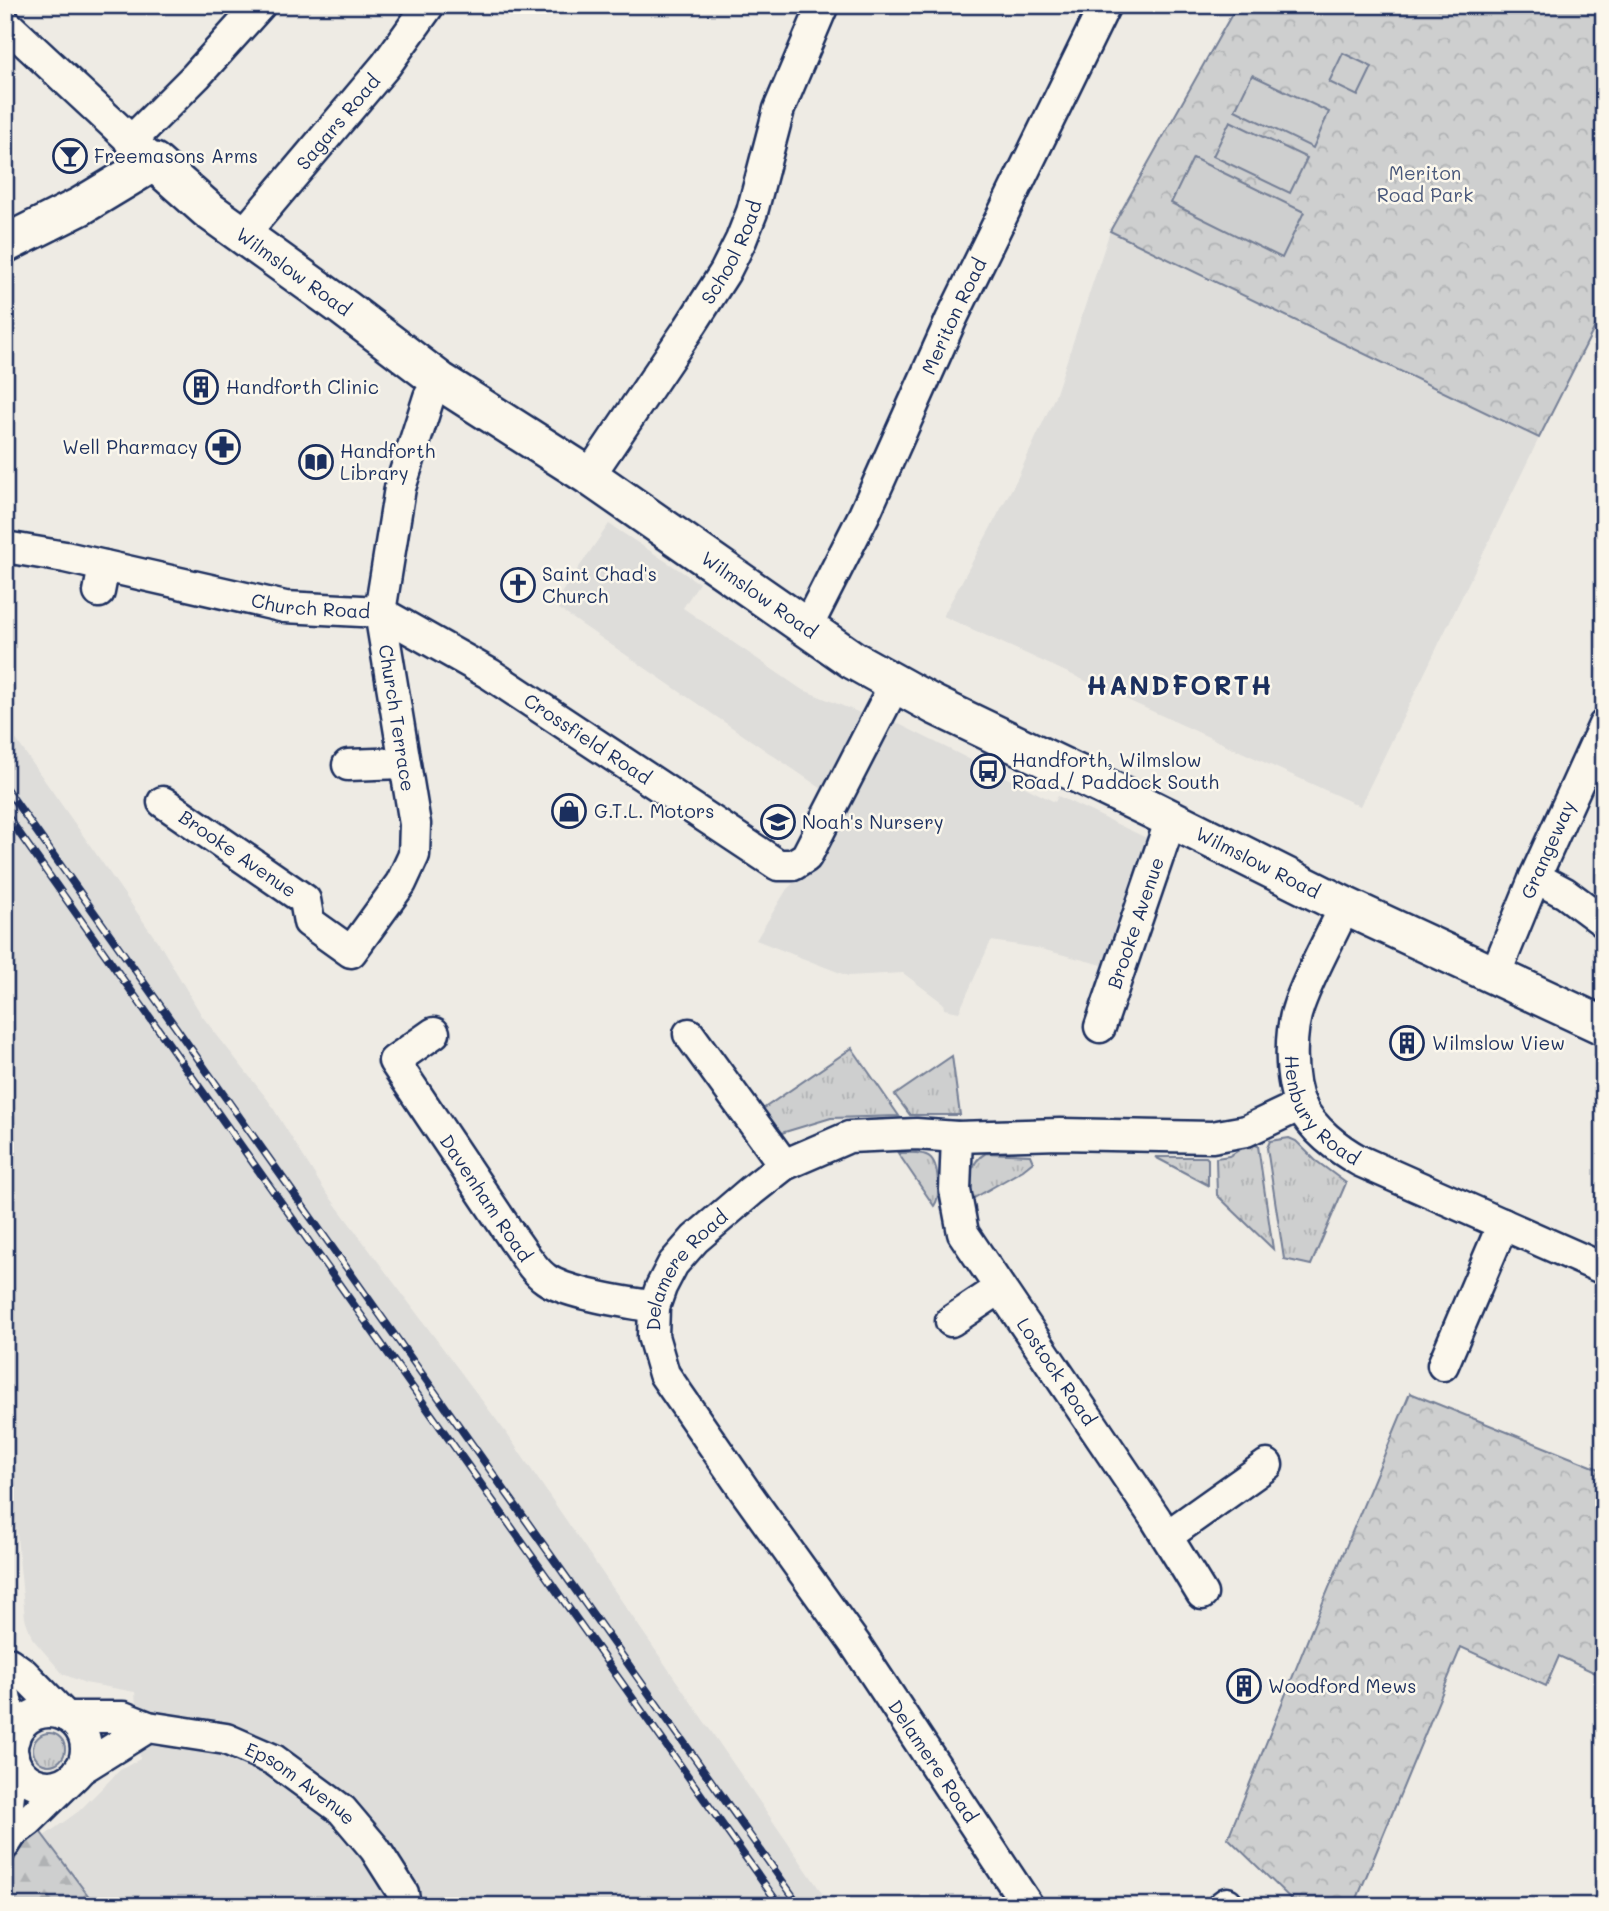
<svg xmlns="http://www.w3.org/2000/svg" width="1609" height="1911" font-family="Mali,sans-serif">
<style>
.built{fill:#deddda}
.grass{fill:url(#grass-tufts);stroke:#747f96;stroke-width:2}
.forest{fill:url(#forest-firs);stroke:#747f96;stroke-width:2}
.park{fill:url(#park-crowns);stroke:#747f96;stroke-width:2}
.pitch{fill:#cecfcf;stroke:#747f96;stroke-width:2}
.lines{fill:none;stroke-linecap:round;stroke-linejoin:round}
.minor-casing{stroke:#1b2f5e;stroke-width:35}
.major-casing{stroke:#1b2f5e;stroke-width:42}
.minor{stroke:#fbf7ec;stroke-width:30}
.major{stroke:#fbf7ec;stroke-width:37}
.rail-casing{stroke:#1b2f5e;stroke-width:8}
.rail{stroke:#fbf7ec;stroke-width:5;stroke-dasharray:16;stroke-linecap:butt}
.labels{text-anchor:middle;stroke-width:5;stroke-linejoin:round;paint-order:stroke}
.street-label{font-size:19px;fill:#1b2f5e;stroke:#fbf7ec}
.poi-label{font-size:19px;fill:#1b2f5e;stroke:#fbf7ec;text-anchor:start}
.park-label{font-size:19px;fill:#48577a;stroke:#fbf7ec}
.district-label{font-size:26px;font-weight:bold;letter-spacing:2px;fill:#1b2f5e;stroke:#fbf7ec}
</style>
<defs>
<pattern id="grass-tufts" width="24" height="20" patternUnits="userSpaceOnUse" patternTransform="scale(1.75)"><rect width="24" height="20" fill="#cecfcf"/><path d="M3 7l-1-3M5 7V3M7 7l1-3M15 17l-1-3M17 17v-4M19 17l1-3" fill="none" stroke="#b0b2b4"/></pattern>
<pattern id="forest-firs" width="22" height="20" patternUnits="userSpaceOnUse" patternTransform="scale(1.75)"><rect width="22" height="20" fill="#cecfcf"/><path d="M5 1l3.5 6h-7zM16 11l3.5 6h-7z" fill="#b0b2b4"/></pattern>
<pattern id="park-crowns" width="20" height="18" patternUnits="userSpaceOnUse" patternTransform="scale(1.75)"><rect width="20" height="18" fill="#cecfcf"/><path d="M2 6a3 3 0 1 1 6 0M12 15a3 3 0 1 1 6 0" fill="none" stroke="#b0b2b4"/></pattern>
</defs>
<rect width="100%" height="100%" fill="#eeebe4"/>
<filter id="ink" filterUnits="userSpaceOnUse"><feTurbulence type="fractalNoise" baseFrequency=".0143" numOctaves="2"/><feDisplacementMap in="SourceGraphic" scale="14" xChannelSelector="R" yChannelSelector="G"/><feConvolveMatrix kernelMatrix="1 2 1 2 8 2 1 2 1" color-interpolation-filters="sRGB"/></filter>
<g filter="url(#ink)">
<!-- built -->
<path class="built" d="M1110,231L1539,438L1360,806L943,616L1017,479L1055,396Z
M609,524L699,583L683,608L801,689L865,715L828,793L553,605Z
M887,718L1055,802L1058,796L1155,842L1114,968L1037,948L991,941L959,1012L944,1009L943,1003L903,973L848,976L756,940L787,889L812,866Z
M5,724L162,948L202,1016L268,1100L323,1188L507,1434L831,1906H89L40,1839L79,1811L120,1770L140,1759L135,1692L85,1683L63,1674L32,1638L25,1618L11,1474V1434L5,1397Z"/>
<!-- grass -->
<path class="grass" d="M852,1048L899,1116L831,1118L778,1134L760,1111Z
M952,1056L960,1115H910L895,1095Z
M1289,1138L1296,1141L1315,1160L1346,1183L1311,1265L1284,1259L1267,1148L1270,1141Z
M1251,1143L1258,1146L1273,1249L1217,1195L1216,1158L1229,1156Z
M898,1153C927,1152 937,1152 938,1184C938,1192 939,1199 934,1206Z
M986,1153L1030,1155L1033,1162L1023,1170L974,1198C964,1184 971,1161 986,1153Z
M1155,1157H1206L1208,1159V1185Z
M33 1749a16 16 0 1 1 32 0a16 16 0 1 1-32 0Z"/>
<!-- forest -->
<path class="forest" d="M36,1826L96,1906H5V1874Z"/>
<!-- park -->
<path class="park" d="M1237,5H1604V309L1539,438L1110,231Z
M1410,1393L1604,1471V1677L1559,1656L1546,1686L1461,1647L1354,1906H1304L1293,1901L1228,1838L1311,1631Z"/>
<!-- pitch -->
<path class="pitch" d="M1343,53L1372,67L1358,96L1329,82Z
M1252,75L1329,112L1313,148L1235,110Z
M1230,121L1307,158L1290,193L1213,156Z
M1193,158L1304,212L1282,258L1171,203Z"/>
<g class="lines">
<!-- minor casing -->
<g class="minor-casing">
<g id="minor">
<path d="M5,23L154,162"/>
<path d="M130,142L196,76L260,5"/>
<path id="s1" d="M242,236L386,65L429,5"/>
<path id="s2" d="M589,476L689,328L725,272L741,240L752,212L779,109L823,5"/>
<path id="s3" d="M5,547L65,557L285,607L380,612L490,674L778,865H793L806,857L895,684"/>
<path d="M99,592L104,566"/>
<path id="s4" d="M806,629L864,515L951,320L1105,5"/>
<path d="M348,765L403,763"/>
<path id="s5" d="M163,802L305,900L309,922L351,952L401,883L414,855L415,824L380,612L400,488L429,397L440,381"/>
<path d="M1535,877L1565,893L1604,922"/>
<path id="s6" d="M1345,906C1330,939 1311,971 1299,1005C1289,1032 1289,1079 1301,1106C1312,1129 1338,1149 1360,1161L1604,1269"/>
<path id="s7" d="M1495,975L1535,877L1604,725"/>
<path id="s8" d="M1100,1027L1171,819"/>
<path id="s9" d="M434,1033L394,1061L514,1240C523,1252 533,1270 546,1279C567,1294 627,1302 654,1307"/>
<path d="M689,1034L784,1165"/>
<path id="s10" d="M957,1137L955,1190L963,1233L1156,1519L1202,1594"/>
<path d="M951,1321L999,1289"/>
<path d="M1443,1365L1503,1224"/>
<path d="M1167,1536L1267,1465"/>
<path d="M9,1663L23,1673L64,1715"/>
<path d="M5,1695L14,1739"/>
<circle cx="49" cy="1749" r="37"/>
<path id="s11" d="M68,1717H123L148,1727L226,1739L274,1760L342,1810L375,1849L403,1893L405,1906"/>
<path d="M79,1770L148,1727"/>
<path d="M12,1833L7,1813L13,1756"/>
<path d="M5,1844L12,1833L28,1821L71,1779"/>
<path id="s12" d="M1028,1906L855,1644L745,1491L664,1374L653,1336L654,1307L661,1287L673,1264L695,1239L751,1191L784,1165L849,1137L916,1134L957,1137L1060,1134L1212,1137L1246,1131L1301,1105"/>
<path d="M1223,1906L1227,1903"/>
</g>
</g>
<!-- major casing -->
<g class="major-casing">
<g id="major">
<path id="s13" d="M5,244L81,206L154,162L208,210L344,308L440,381L589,476L853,660L934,705L1153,810L1345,906L1604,1026"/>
</g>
</g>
<!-- minor -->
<use href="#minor" class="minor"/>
<!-- major -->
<use href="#major" class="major"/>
<!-- rail casing -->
<g class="rail-casing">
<path id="rail" d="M5,787L800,1906
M5,813L780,1906"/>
</g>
<!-- rail -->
<use href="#rail" class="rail"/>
</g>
</g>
<!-- icons -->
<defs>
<g id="bar-ring" transform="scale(1.75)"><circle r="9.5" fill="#fbf7ec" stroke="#1b2f5e" stroke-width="1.5"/><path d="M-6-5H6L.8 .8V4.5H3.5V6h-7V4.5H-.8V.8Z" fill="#1b2f5e"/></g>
<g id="building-ring" transform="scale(1.75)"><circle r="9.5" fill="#fbf7ec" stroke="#1b2f5e" stroke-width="1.5"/><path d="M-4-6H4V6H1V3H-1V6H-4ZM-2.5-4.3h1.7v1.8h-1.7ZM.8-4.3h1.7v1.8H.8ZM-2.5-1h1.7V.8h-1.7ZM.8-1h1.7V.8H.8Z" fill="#1b2f5e"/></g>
<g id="pharmacy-ring" transform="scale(1.75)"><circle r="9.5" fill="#fbf7ec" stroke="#1b2f5e" stroke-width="1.5"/><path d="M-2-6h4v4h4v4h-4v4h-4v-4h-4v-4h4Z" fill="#1b2f5e"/></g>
<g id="library-ring" transform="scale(1.75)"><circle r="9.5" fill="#fbf7ec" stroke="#1b2f5e" stroke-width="1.5"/><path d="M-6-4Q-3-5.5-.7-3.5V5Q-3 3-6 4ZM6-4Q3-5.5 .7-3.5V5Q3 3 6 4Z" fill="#1b2f5e"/></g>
<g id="church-ring" transform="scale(1.75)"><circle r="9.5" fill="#fbf7ec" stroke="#1b2f5e" stroke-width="1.5"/><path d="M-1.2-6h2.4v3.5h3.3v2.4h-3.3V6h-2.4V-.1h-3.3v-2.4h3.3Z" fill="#1b2f5e"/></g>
<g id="bus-ring" transform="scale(1.75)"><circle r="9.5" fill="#fbf7ec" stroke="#1b2f5e" stroke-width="1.5"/><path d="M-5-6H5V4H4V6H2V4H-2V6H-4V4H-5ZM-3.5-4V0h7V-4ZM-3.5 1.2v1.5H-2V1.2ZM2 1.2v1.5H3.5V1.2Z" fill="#1b2f5e"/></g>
<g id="shop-ring" transform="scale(1.75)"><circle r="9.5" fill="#fbf7ec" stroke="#1b2f5e" stroke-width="1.5"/><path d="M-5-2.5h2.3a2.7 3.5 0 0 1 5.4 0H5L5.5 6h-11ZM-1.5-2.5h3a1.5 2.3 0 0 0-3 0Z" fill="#1b2f5e"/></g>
<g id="school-ring" transform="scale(1.75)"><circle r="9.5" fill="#fbf7ec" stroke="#1b2f5e" stroke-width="1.5"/><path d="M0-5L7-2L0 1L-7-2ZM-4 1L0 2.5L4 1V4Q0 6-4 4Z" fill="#1b2f5e"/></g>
</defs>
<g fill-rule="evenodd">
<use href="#bar-ring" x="70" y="156"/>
<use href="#building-ring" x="201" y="387"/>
<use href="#pharmacy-ring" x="223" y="447"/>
<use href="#library-ring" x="316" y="462"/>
<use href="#church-ring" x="518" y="585"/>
<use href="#bus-ring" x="988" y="771"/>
<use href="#shop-ring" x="569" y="811"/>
<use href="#school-ring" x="778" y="822"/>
<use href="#building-ring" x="1407" y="1043"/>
<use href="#building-ring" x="1244" y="1686"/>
</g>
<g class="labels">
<!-- street labels -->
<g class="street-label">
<text dy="7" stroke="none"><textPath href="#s1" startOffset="149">Sagars Road</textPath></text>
<text dy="7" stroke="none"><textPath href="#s2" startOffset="266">School Road</textPath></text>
<text dy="7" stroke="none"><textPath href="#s13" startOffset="348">Wilmslow Road</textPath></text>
<text dy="7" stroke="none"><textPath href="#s4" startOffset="346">Meriton Road</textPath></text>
<text dy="7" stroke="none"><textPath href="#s13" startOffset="915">Wilmslow Road</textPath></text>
<text dy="7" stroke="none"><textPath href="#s3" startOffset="312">Church Road</textPath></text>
<text transform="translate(397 718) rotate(81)" y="7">Church Terrace</text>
<text dy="7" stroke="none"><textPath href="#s3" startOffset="625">Crossfield Road</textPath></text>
<text dy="7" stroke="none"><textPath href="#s7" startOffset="136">Grangeway</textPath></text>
<text dy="7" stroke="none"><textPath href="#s5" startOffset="91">Brooke Avenue</textPath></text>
<text dy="7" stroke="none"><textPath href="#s13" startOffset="1482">Wilmslow Road</textPath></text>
<text dy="7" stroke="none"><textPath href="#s8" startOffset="110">Brooke Avenue</textPath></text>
<text dy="7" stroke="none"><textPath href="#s6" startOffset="226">Henbury Road</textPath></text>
<text dy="7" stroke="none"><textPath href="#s9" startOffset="214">Davenham Road</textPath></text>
<text dy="7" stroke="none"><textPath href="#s12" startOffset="761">Delamere Road</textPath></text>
<text dy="7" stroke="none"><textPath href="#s10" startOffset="264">Lostock Road</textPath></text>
<text transform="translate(933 1761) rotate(56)" y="7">Delamere Road</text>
<text dy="7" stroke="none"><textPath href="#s11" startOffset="248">Epsom Avenue</textPath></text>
</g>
<!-- poi labels -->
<g class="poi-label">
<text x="94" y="163">Freemasons Arms</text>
<text x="226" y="394">Handforth Clinic</text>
<text x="198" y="454" text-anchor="end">Well Pharmacy</text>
<text x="340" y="458">Handforth<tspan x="340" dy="22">Library</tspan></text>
<text x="542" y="581">Saint Chad's<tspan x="542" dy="22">Church</tspan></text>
<text x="1012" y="767">Handforth, Wilmslow<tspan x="1012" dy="22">Road / Paddock South</tspan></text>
<text x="594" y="818">G.T.L. Motors</text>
<text x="802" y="829">Noah's Nursery</text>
<text x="1432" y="1050">Wilmslow View</text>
<text x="1268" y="1693">Woodford Mews</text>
</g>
<!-- park labels -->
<g class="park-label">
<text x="1425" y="180">Meriton<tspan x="1425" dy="22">Road Park</tspan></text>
</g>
<!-- district labels -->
<g class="district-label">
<text x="1180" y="695">HANDFORTH</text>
</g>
</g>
<!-- margin -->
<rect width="1609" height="1911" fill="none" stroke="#fbf7ec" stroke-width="28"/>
<rect x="14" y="14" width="1581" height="1883" fill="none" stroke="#1b2f5e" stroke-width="2.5" filter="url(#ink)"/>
</svg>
